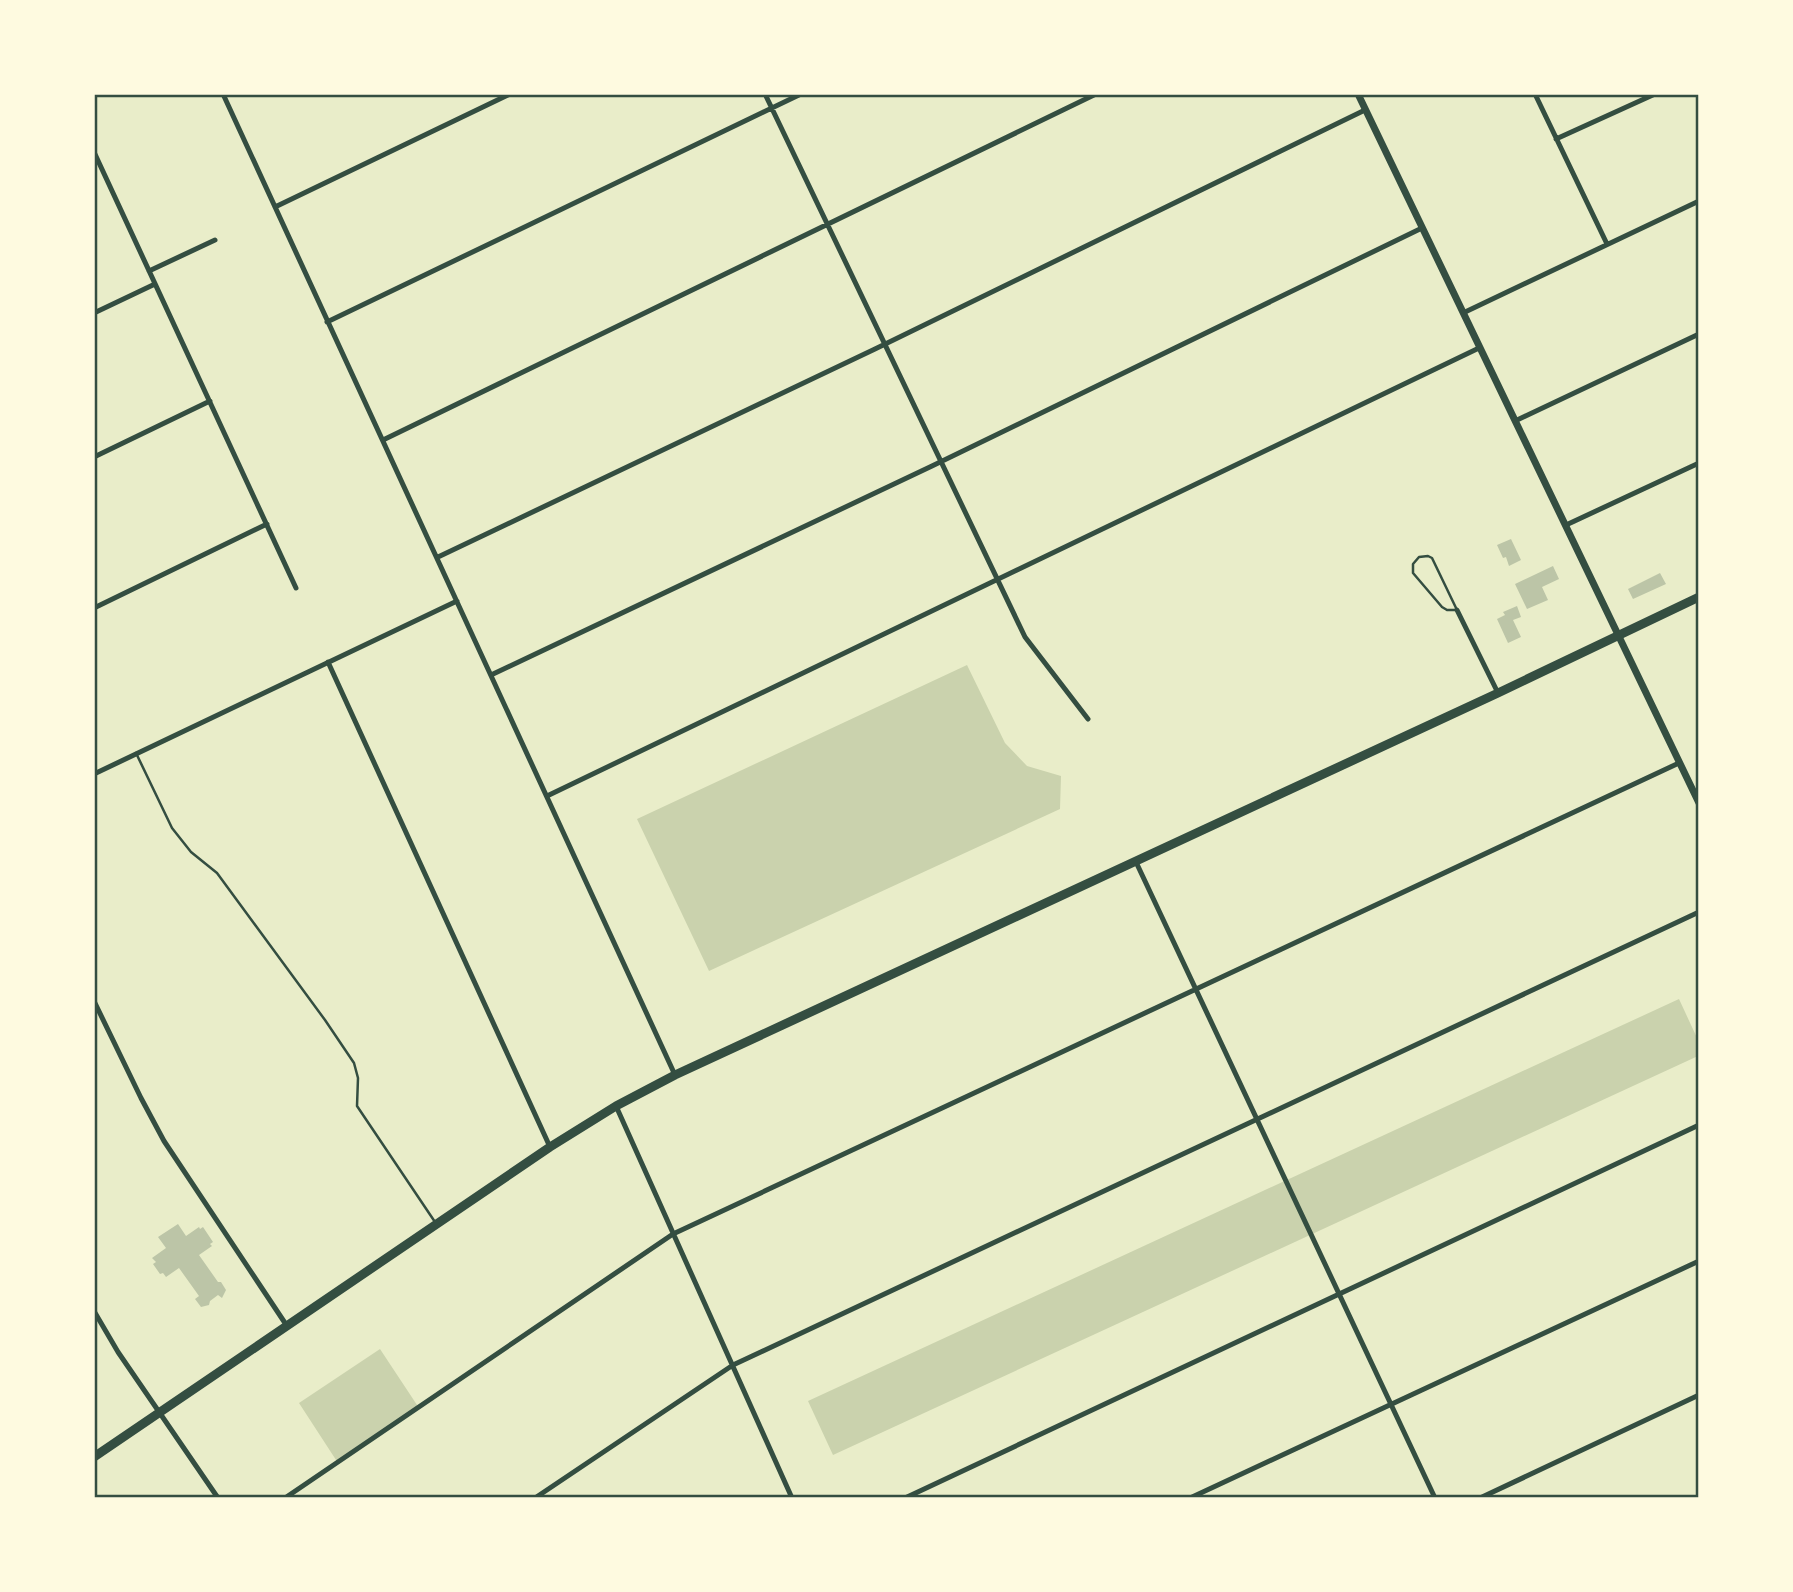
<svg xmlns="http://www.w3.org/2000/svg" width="1793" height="1592" font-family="Cabin,sans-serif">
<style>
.green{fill:#cad2ad}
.building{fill:#bcc5a7}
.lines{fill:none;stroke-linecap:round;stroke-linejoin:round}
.service{stroke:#344e41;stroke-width:2.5}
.minor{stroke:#344e41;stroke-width:5}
.tertiary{stroke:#344e41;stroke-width:7}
.primary{stroke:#344e41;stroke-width:9}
.neatline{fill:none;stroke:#344e41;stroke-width:2.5}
</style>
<rect width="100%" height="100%" fill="#e9edc9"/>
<!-- green -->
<path class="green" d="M967,665L1005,743L1027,766L1061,776L1060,809L709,971L637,819Z
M1679,999L1698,1040V1056L833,1455L808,1401Z
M380,1349L419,1408L338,1463L299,1403Z"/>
<!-- building -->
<path class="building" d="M1511,539L1521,560L1509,566L1506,557L1503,558L1497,545Z
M1553,566L1559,579L1542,587L1548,600L1527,609L1515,584Z
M1660,573L1666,584L1633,599L1628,589Z
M1517,606L1521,617L1513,620L1521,637L1508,643L1497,619L1505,615L1503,612Z
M178,1224L186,1236L199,1227L200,1229L203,1227L213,1242L210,1244L212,1246L199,1255L218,1282H221L226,1290L222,1298L218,1295L210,1301L209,1305L201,1307L195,1299L199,1296L179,1268L166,1277L163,1273L160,1274L153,1264L156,1262L152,1258L166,1248L158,1237Z"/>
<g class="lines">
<!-- service -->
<path class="service" d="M1428,556L1432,558L1457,610H1447L1442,607L1413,573V564L1419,557Z
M136,753L172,828L191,852L217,873L325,1020L354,1063L358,1078L357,1106L435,1222"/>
<!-- minor -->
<path class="minor" d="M223,94L675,1075
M765,94L1025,637L1088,719
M1535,94L1607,244
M1556,139L1655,94
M94,152L296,588
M275,207L510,94
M149,271L215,240
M94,313L155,284
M1463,313L1699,201
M327,322L801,94
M1515,421L1699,334
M383,440L1096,94
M94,457L210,401
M1566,525L1699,463
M438,557L875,349L1365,110
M94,608L267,524
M1457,610L1498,693
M328,662L550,1147
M491,675L932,466L1422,228
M94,774L457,601
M547,796L1479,348
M1136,862L1435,1498
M94,1001L141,1098L164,1141L287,1326
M616,1106L792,1498
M94,1311L118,1352L218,1498
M285,1498L673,1234L1679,763
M535,1498L733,1365L1699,912
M905,1498L1699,1125
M1190,1498L1699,1261
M1480,1498L1699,1395"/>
<!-- tertiary -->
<path class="tertiary" d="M1358,94L1699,803"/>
<!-- primary -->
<path class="primary" d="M94,1457L550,1147L616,1106L675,1075L1498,693L1699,597"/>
</g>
<!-- border -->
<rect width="1793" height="1592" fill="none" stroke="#fefae0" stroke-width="192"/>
<rect x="96" y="96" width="1601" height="1400" class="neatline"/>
</svg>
